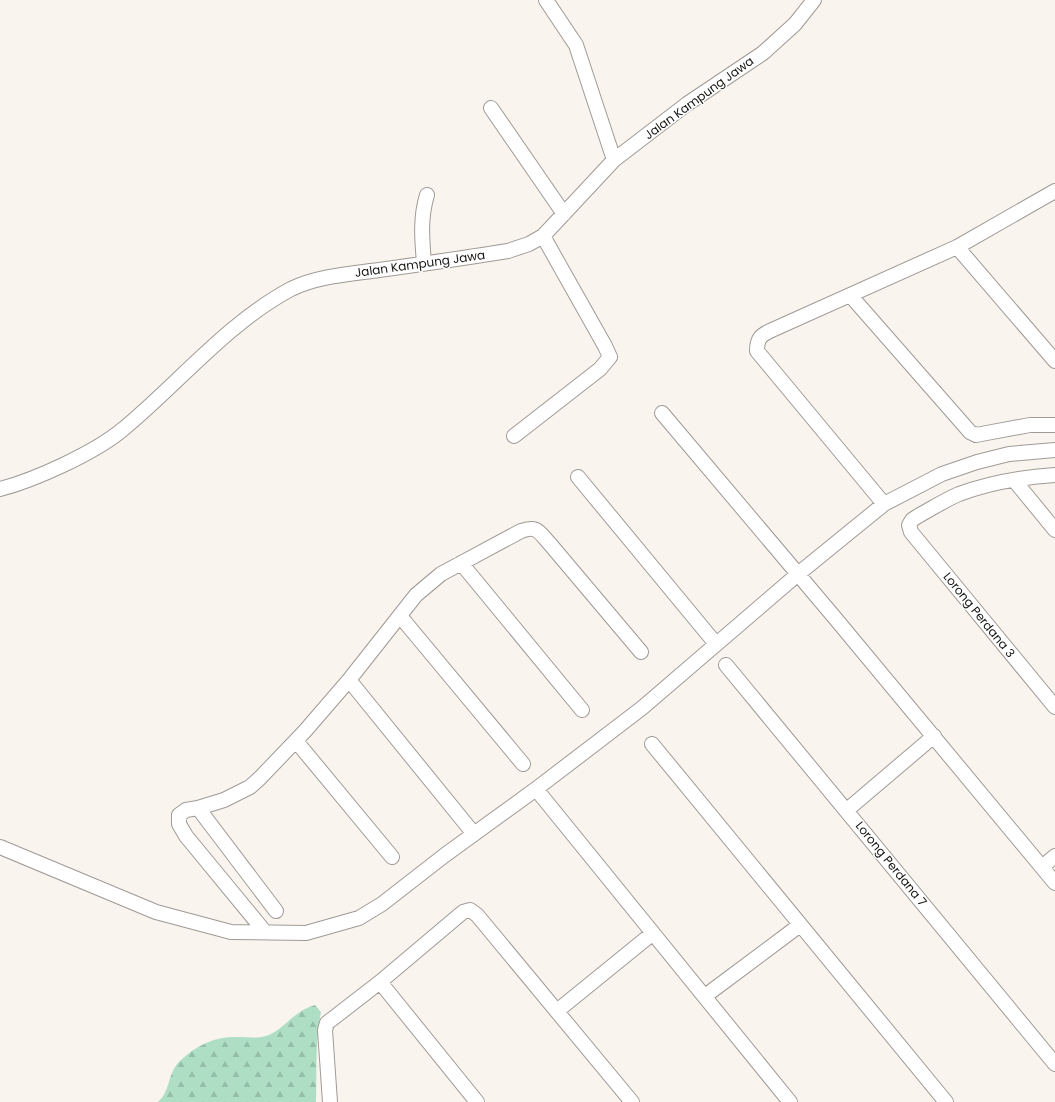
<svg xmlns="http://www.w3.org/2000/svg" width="1055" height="1102" font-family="Poppins,sans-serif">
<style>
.forest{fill:url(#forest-firs)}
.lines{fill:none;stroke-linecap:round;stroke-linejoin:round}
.minor-casing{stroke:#a09a96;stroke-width:16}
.minor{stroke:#fff;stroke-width:14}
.labels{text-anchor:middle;stroke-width:3;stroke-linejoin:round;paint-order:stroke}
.street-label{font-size:12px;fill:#171513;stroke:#fff}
</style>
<defs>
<pattern id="forest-firs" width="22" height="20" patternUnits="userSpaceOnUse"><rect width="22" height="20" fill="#aedfc4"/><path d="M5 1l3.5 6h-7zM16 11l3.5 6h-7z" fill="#95bea8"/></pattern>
</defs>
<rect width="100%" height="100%" fill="#faf4ef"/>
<!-- forest -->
<path class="forest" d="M315,1005L321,1012C315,1041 317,1072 316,1102H158C171,1091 167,1072 181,1060C198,1044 216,1036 239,1037C249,1037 259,1039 269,1035C286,1027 294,1011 315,1005Z"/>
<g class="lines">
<!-- minor casing -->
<g class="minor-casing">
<path id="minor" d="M546,0L576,45L614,160
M491,108L564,214
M957,247L1055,361
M424,263C422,239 420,218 427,195
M850,295L970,432L976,435L1030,425H1055
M662,413L835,618L1055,883
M514,436L600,369L610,357L605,346L543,236
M1055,475C1023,477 989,483 959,494C945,500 931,509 918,516L912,520L909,525L911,532L1055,707
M578,477L716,644
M1014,480L1055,530
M0,489C35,480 94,453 122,430C177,385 227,323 291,289C317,276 350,274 379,270C422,264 465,258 508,251L529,244L543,236L614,160L687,104L763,53L795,24L814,0
M884,504L757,351C757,338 761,335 772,330L957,247L1055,191
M461,563L582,710
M400,616L523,764
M726,665L1055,1064
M296,741L392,857
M652,744L946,1102
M536,789L790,1102
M198,808L186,810L179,815V824L186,836L265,932
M847,810L934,736
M474,834L349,680L416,595L441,574L521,531C537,525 539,532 550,544L641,652
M0,847L156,912L231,932L306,933L359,918L382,904L445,855L536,789L642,708L798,574L884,504L942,474L977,462L1009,454L1055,450
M1042,867L1055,856
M276,911L198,808L224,800L250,787L260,778L305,731L349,680
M705,996L800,925
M557,1011L653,933
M330,1102L325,1030L327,1023L380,982
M477,1102L380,982L463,912L470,910L477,915L632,1102"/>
</g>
<!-- minor -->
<use href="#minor" class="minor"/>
</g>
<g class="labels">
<!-- street labels -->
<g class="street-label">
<text transform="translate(699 98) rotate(-36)" y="4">Jalan Kampung Jawa</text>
<text transform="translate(420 264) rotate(-8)" y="4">Jalan Kampung Jawa</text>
<text transform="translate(979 615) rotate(51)" y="4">Lorong Perdana 3</text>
<text transform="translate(891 864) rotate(51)" y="4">Lorong Perdana 7</text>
</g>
</g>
</svg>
